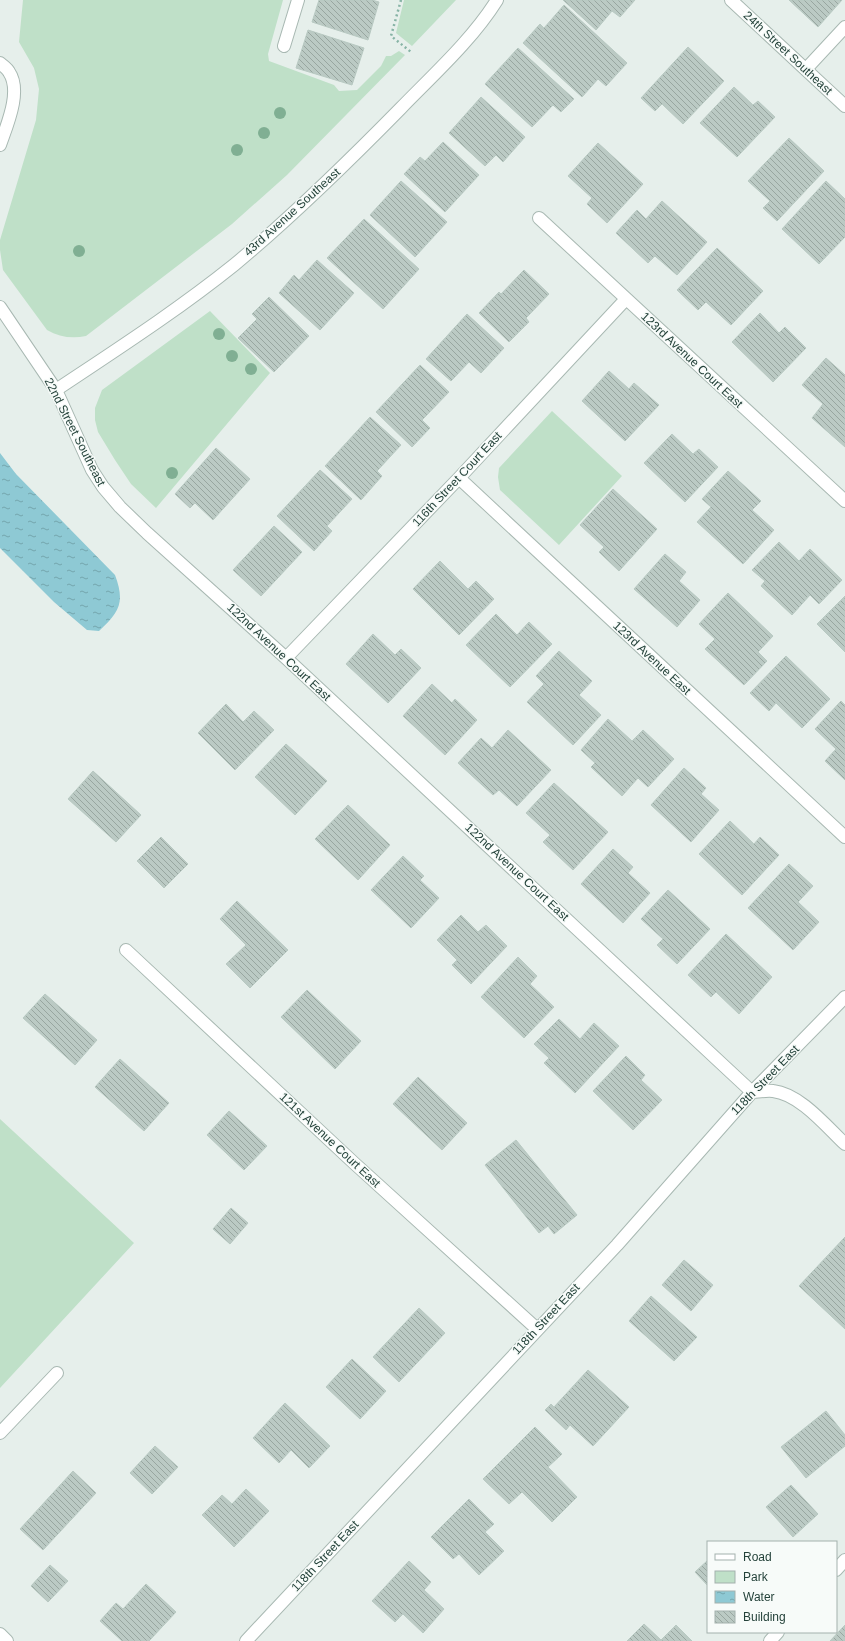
<svg xmlns="http://www.w3.org/2000/svg" width="845" height="1641" font-family="Arial,sans-serif">
<style>
.green{fill:#bfe0c8}
.water{fill:url(#water-ripples)}
.building{fill:url(#building-back-hatch);stroke:#b8c9c2}
.lines{fill:none;stroke-linecap:round;stroke-linejoin:round}
.service-casing{stroke:#a8b8b2;stroke-width:14}
.minor-casing{stroke:#a8b8b2;stroke-width:14}
.path{stroke:#86b3a5;stroke-width:2.5;stroke-dasharray:2 3;stroke-linecap:butt}
.service{stroke:#fff;stroke-width:12}
.minor{stroke:#fff;stroke-width:12}
.tree{fill:#80af93}
.labels{text-anchor:middle;stroke-width:3;stroke-linejoin:round;paint-order:stroke}
.street-label{font-size:12px;fill:#24423a;stroke:#f7fbf9}
</style>
<defs>
<pattern id="water-ripples" width="26" height="14" patternUnits="userSpaceOnUse"><rect width="26" height="14" fill="#8ec9d4"/><path d="M2 4q2-2 4 0t4 0M15 11q2-2 4 0t4 0" fill="none" stroke="#74a5ad"/></pattern>
<pattern id="building-back-hatch" width="6" height="6" patternUnits="userSpaceOnUse"><rect width="6" height="6" fill="#bbcac4"/><path d="M-1 5l2 2M0 0l6 6M5-1l2 2" fill="none" stroke="#98a6a0"/></pattern>
</defs>
<rect width="100%" height="100%" fill="#e6efeb"/>
<!-- green -->
<path class="green" d="M23,0H283L268,54L269,61L334,85L339,91L357,90L381,66L386,56H391L399,51L405,55L287,175L232,224L86,336C72,339 59,337 47,330L3,270L0,250V240L36,120L39,89L34,68L19,42Z
M404,0H456L412,46L396,33Z
M210,311L270,373L156,508L131,484L115,460L98,432L95,420V408L102,390Z
M552,411L622,476L559,545L500,490L498,477L499,468Z
M0,1119L134,1243L0,1388Z"/>
<!-- water -->
<path class="water" d="M0,453L16,474L115,575C125,602 120,612 99,631L87,630L54,602L0,548Z"/>
<!-- building -->
<path class="building" d="M319,0H372L379,2L368,40L312,22Z
M563,0H635L620,17L612,11L596,30Z
M789,0H842L818,27Z
M564,5L627,63L606,86L598,79L582,97L523,43L540,24L544,28Z
M308,30L364,48L352,85L296,68Z
M688,47L724,81L683,124L662,104L655,111L641,98Z
M518,48L574,99L561,112L553,105L532,127L485,84Z
M734,87L753,105L758,101L775,117L737,157L700,123Z
M481,97L525,137L503,162L496,155L485,166L449,133Z
M789,138L824,171L777,221L763,208L770,201L748,181Z
M443,142L479,175L445,212L404,174L420,157L425,161Z
M598,143L643,184L607,223L587,204L592,198L568,176Z
M401,181L447,222L415,257L370,215Z
M826,181L845,199V237L819,264L782,229Z
M662,201L707,242L677,275L655,256L648,263L616,233L637,210L646,219Z
M364,219L419,269L383,309L327,258Z
M717,248L763,291L731,325L706,302L698,310L677,290Z
M317,260L354,293L320,330L279,293L294,275L299,280Z
M524,270L549,294L526,318L529,322L509,342L479,313L499,292L501,294Z
M269,297L309,336L274,372L238,338L257,319L252,314Z
M760,313L779,333L785,327L806,348L773,382L732,342Z
M467,314L504,348L481,373L469,362L451,381L426,359Z
M826,358L845,375V447L812,418L823,404L802,385Z
M420,365L449,392L422,420L430,428L412,447L376,412Z
M609,371L629,389L634,383L659,405L625,441L582,401Z
M370,417L401,445L377,471L382,476L361,500L325,466Z
M672,434L693,454L699,449L718,467L685,502L644,463Z
M216,448L250,479L213,520L195,503L190,508L175,494Z
M320,470L352,499L327,526L332,531L314,551L277,516Z
M728,471L761,501L752,510L774,530L743,564L697,522L711,507L702,499Z
M613,489L657,529L619,571L599,552L604,547L580,525Z
M274,526L302,552L261,596L233,570Z
M779,542L799,561L810,549L842,580L819,604L810,595L792,615L761,586L765,581L752,570Z
M665,554L686,572L679,581L700,600L677,627L634,589Z
M440,561L468,589L476,581L494,599L459,635L413,589Z
M728,593L773,636L758,652L767,661L744,685L705,649L715,639L699,624Z
M845,596V652L817,624Z
M496,614L517,635L529,622L552,644L510,687L466,645Z
M373,634L395,655L401,649L421,668L388,703L346,664Z
M559,651L592,681L579,695L601,715L573,745L527,702L544,684L536,676Z
M786,656L830,699L802,728L776,703L769,711L750,693Z
M432,684L452,703L455,699L477,720L445,755L403,716Z
M841,701L845,705V780L825,761L836,749L815,729Z
M226,704L243,722L254,711L274,730L235,770L198,733Z
M608,719L632,741L643,730L674,759L648,787L638,778L622,796L591,767L595,763L581,750Z
M508,730L551,770L517,806L499,790L493,795L458,763L481,738L492,748Z
M286,744L327,781L295,815L255,777Z
M684,768L706,788L701,794L719,810L691,842L651,805Z
M93,771L141,815L116,842L68,799Z
M554,783L608,832L573,870L543,842L550,835L526,813Z
M348,805L390,845L358,880L315,839Z
M730,821L754,844L760,837L779,855L742,895L699,854Z
M161,837L188,864L164,888L137,861Z
M613,849L633,867L628,873L650,893L623,923L581,884Z
M403,856L424,876L420,880L439,898L411,928L371,890Z
M789,864L813,886L798,902L819,922L793,950L748,908Z
M668,890L710,929L677,964L657,945L663,939L641,919Z
M237,901L288,950L250,988L226,964L246,945L220,919Z
M461,915L478,932L486,925L507,946L471,984L452,965L457,960L437,940Z
M726,934L772,977L739,1014L716,992L711,997L688,975Z
M518,957L537,976L530,984L554,1007L524,1038L481,997Z
M307,990L361,1041L335,1069L281,1017Z
M45,994L97,1040L75,1065L23,1018Z
M559,1019L580,1039L594,1023L619,1046L575,1093L544,1063L549,1058L534,1044Z
M626,1056L645,1075L641,1080L662,1100L633,1130L593,1091Z
M120,1059L169,1103L144,1131L95,1087Z
M418,1077L467,1123L442,1150L393,1104Z
M229,1111L267,1146L244,1170L207,1135Z
M516,1140L577,1215L554,1234L548,1226L539,1233L485,1165Z
M231,1208L248,1223L230,1244L213,1229Z
M845,1237V1329L799,1286Z
M684,1260L713,1285L691,1311L662,1285Z
M651,1296L697,1337L674,1361L629,1321Z
M419,1308L445,1333L399,1382L373,1357Z
M352,1359L386,1391L360,1419L326,1387Z
M588,1370L629,1407L593,1446L570,1425L566,1430L545,1410L551,1404L554,1407Z
M285,1403L330,1446L309,1468L291,1450L279,1463L253,1438Z
M826,1411L845,1435V1446L806,1478L781,1447Z
M535,1427L562,1454L548,1467L577,1497L552,1522L522,1492L509,1504L483,1479Z
M155,1446L178,1467L152,1494L130,1473Z
M73,1471L96,1493L43,1550L20,1529Z
M791,1485L818,1514L793,1537L766,1507Z
M246,1489L269,1511L234,1547L202,1515L222,1495L232,1504Z
M469,1499L494,1524L485,1532L504,1551L479,1575L459,1554L453,1559L431,1537Z
M708,1560V1586L695,1572Z
M409,1561L431,1582L424,1590L444,1609L423,1633L403,1614L395,1622L372,1601Z
M50,1565L68,1581L48,1602L31,1586Z
M146,1584L176,1612L149,1641H122L100,1621L116,1603L123,1609Z
M644,1624L661,1640L676,1625L692,1641H627Z
M845,1625V1641H830Z"/>
<g class="lines">
<!-- service casing -->
<g class="service-casing">
<path id="service" d="M284,46L298,0
M806,69L845,27
M0,1433L57,1373"/>
</g>
<!-- minor casing -->
<g class="minor-casing">
<path id="minor" d="M731,0L845,106
M0,63C3,66 7,68 9,72C22,91 7,125 0,145
M539,218L845,501
M0,307L56,390L92,470L103,487L120,507L147,533L286,658L752,1092C759,1092 767,1090 773,1091C800,1094 826,1126 845,1144
M56,390C116,350 178,310 234,265C293,216 347,163 401,108C433,75 472,40 497,0
M459,478L845,837
M286,658L459,478L626,299
M126,950L354,1163L537,1329
M836,1570L845,1560
M0,1634L7,1641
M246,1641L617,1245L752,1092L845,997
M770,1641L778,1632"/>
</g>
<!-- path -->
<path class="path" d="M401,0L391,36L411,52"/>
<!-- service -->
<use href="#service" class="service"/>
<!-- minor -->
<use href="#minor" class="minor"/>
</g>
<!-- trees -->
<g class="tree">
<circle cx="280" cy="113" r="6"/>
<circle cx="264" cy="133" r="6"/>
<circle cx="237" cy="150" r="6"/>
<circle cx="79" cy="251" r="6"/>
<circle cx="219" cy="334" r="6"/>
<circle cx="232" cy="356" r="6"/>
<circle cx="251" cy="369" r="6"/>
<circle cx="172" cy="473" r="6"/>
</g>
<g class="labels">
<!-- street labels -->
<g class="street-label">
<text transform="translate(788 53) rotate(43)" y="4">24th Street Southeast</text>
<text transform="translate(292 212) rotate(-42)" y="4">43rd Avenue Southeast</text>
<text transform="translate(692 360) rotate(43)" y="4">123rd Avenue Court East</text>
<text transform="translate(75 432) rotate(63)" y="4">22nd Street Southeast</text>
<text transform="translate(457 479) rotate(-47)" y="4">116th Street Court East</text>
<text transform="translate(279 652) rotate(43)" y="4">122nd Avenue Court East</text>
<text transform="translate(652 658) rotate(43)" y="4">123rd Avenue East</text>
<text transform="translate(517 872) rotate(43)" y="4">122nd Avenue Court East</text>
<text transform="translate(765 1080) rotate(-46)" y="4">118th Street East</text>
<text transform="translate(330 1140) rotate(43)" y="4">121st Avenue Court East</text>
<text transform="translate(546 1319) rotate(-47)" y="4">118th Street East</text>
<text transform="translate(325 1556) rotate(-47)" y="4">118th Street East</text>
</g>
</g>
<!-- legend -->
<rect x="707" y="1541" width="130" height="92" fill="#f7fbf9" stroke="#a3b1ad"/>
<rect x="715" y="1554" width="20" height="6" fill="#ffffff" stroke="#a3b1ad"/>
<text x="743" y="1561" font-size="12" fill="#24423a">Road</text>
<rect x="715" y="1571" width="20" height="12" fill="#bfe0c8" stroke="#a3b1ad"/>
<text x="743" y="1581" font-size="12" fill="#24423a">Park</text>
<rect x="715" y="1591" width="20" height="12" fill="url(#water-ripples)" stroke="#a3b1ad"/>
<text x="743" y="1601" font-size="12" fill="#24423a">Water</text>
<rect x="715" y="1611" width="20" height="12" fill="url(#building-back-hatch)" stroke="#a3b1ad"/>
<text x="743" y="1621" font-size="12" fill="#24423a">Building</text>
</svg>
